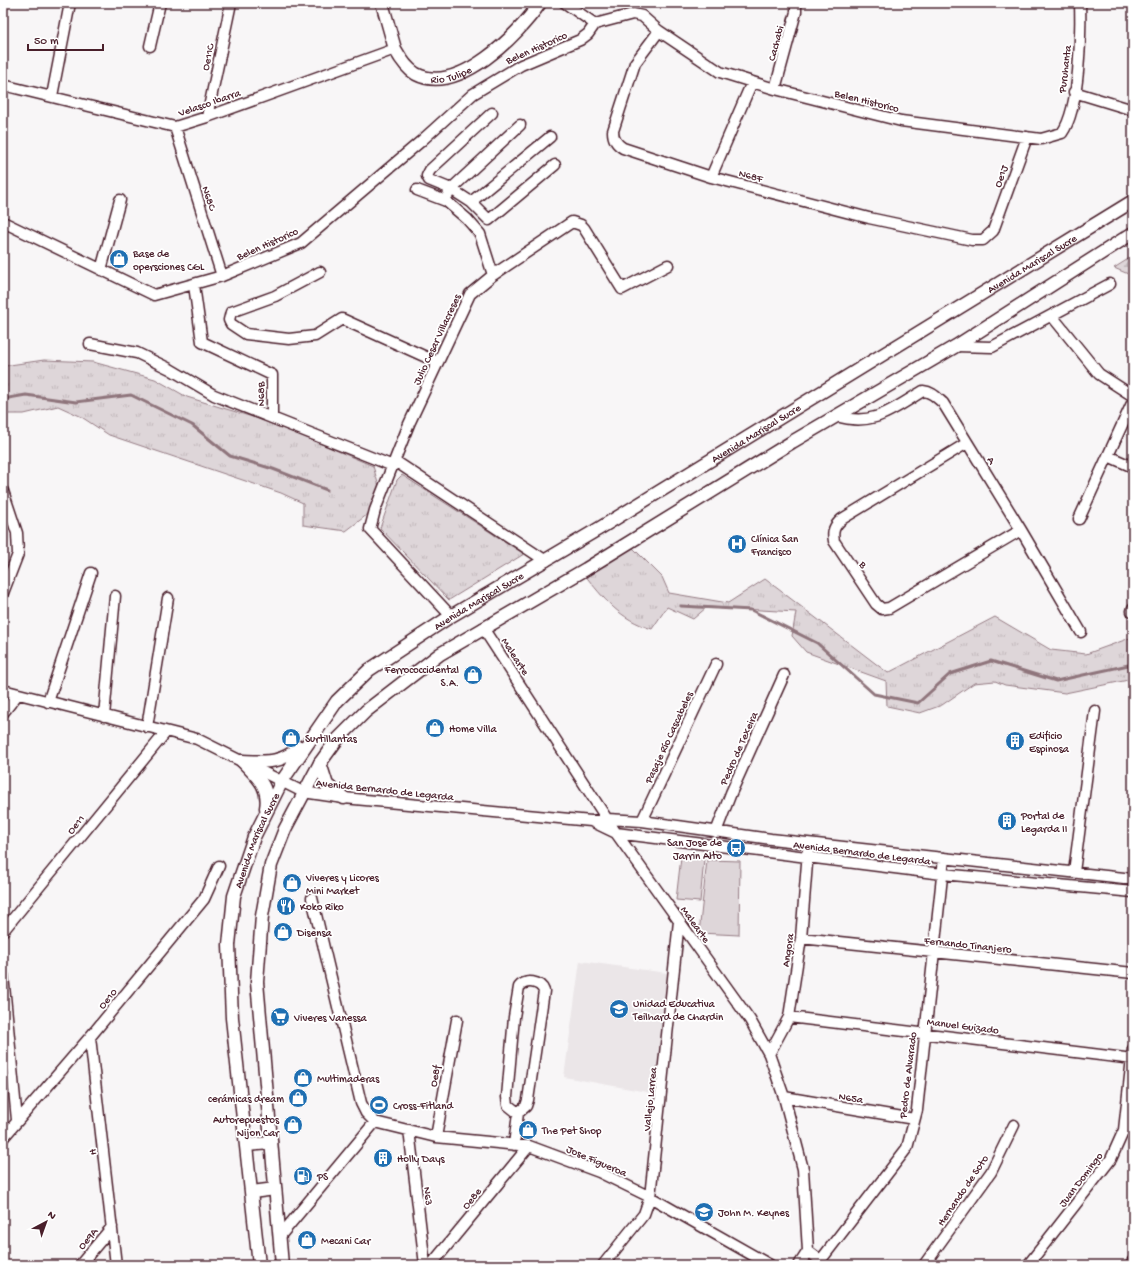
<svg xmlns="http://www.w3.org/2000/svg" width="1136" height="1268" font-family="'Gochi Hand',sans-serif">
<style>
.built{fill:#ebe6e8}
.grass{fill:url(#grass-tufts);stroke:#947a82}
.forest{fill:url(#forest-firs);stroke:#947a82}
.park{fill:#ded6d9;stroke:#947a82}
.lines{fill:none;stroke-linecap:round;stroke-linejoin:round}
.stream{stroke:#8f747b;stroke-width:3}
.minor-casing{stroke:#4a1f2b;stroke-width:13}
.major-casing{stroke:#4a1f2b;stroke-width:15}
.minor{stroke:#fff;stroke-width:10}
.major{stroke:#fff;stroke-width:12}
.labels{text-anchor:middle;stroke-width:3.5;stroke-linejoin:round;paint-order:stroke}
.street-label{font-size:11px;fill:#4a1f2b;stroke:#fff}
.poi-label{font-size:11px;fill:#4a1f2b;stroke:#fff;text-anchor:start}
</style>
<defs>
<pattern id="grass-tufts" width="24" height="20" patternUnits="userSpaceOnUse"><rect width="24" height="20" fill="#ded6d9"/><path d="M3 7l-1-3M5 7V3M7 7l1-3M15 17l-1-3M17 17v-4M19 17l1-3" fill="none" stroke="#c0b7ba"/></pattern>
<pattern id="forest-firs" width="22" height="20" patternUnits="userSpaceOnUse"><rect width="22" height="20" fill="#ded6d9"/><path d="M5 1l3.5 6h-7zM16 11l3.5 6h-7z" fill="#c0b7ba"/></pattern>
</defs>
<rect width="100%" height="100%" fill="#f8f6f7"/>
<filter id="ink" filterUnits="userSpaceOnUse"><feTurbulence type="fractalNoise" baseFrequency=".025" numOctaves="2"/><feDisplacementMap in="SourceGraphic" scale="8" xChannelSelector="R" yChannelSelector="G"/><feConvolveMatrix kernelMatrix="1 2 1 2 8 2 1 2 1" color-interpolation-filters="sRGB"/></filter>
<g filter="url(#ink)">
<!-- built -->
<path class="built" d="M580,961L667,973L658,1094L564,1077Z"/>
<!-- grass -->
<path class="grass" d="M44,360L93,362L155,379L187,397L272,423L373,466L380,490L368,514L346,531L303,525V503L281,493L109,435L80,416L58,406L24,414H3V366Z
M402,475L524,554L449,600L380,528L397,480Z
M628,543L662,577L669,593L728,603L765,579L888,673L995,617L1051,650L1086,654L1133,637V679L1065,693L1005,685L995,681L974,683L942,705L920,713L887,706L886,681L806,652L792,636L796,612L707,607L693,619L667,607L652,629C619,619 604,599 584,574Z"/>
<!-- forest -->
<path class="forest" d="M1133,256V276L1114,268Z"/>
<!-- park -->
<path class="park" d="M681,857L704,859L700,902L676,900Z
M707,860L740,861L739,935L699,933Z"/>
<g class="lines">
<!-- stream -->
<path class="stream" d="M3,399L26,395L76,402L131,395L192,425L230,456L273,469L327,490
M681,606L751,610L817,643L874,694L918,703L950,674L991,661L1056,681L1133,664"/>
<!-- minor casing -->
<g class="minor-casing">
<path id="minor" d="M565,3L595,24
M659,31L635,63L613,131C613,139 616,144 623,148L711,177L869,218L972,240H983L993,231L1027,137
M150,46L160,3
M3,85L175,127L207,117L395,49
M775,89L796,12V3
M1074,92L1133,110
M52,96L70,3
M492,113L430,170L427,176L429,180L451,189L471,202L489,220L555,165
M207,117L231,3
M175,127L222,276
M711,177L752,82
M417,190L446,201L467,219L480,234L493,275
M448,195L451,189L520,125
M471,202L550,137
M3,222L154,295L222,276L301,243L420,142L473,94L521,65L580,40L588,34L595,24L633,14L642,16L659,31L720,72L775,89L901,121L1041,139L1062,133C1080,108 1081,34 1080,3
M101,270L120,200
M320,272L275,296L231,312L229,320L231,324L246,334L289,339L315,336L342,319L437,362
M194,285L202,342L272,375V418L393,466
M1052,316L1099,374L1133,396
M90,344L137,353L170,369L214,395L272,418
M956,346L992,347L1110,284
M836,416C874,427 891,410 923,391C932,392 936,397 943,403L1021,530L1081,632
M967,443L842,519C834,526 832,531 834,541L876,604L882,609L889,608L1021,530
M1108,456L1133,467
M395,461L546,561
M3,491L17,533L18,554L3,593
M1079,519L1133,401
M1132,611L1133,608
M451,616L370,529L375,510L409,424L470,294L493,275L572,222L581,225L584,228L622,289L668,265
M483,628L616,833L750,1020L769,1054L784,1097L803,1169L808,1251L820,1260
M3,690L197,739L303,792L344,798L591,821L607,819L642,821L771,839L1133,879
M48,702L91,573
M3,713L18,694
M104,716L115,596
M147,727L168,598
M591,821L616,833L942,874L1133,892
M642,821L716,664
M716,832L731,793L784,675
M1074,872L1095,711
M312,898L361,1103L366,1113L375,1122L436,1137L529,1146L599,1172L650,1197L770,1265
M3,931L166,732
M801,938L1133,973
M3,975L17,1120
M789,1017L1133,1059
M90,1037L116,1265
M769,1054L789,1017L801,938L808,851
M784,1097L914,1119
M409,1130L425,1265
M436,1137L457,1020
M3,1138L90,1037L204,899L219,866
M514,1145L518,1113L526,1106L528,1100L544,991C540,981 526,979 519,987L514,1017L507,1097L508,1105L518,1113
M280,1236L375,1122
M80,1265L112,1227
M431,1265L529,1146
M603,1265L644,1214L650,1197L679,921
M799,1265L808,1251
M817,1265L907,1148L917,1110L944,858
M924,1265L991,1172L1014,1125
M1028,1265L1111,1159L1124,1130L1133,1049
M1130,1265L1133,1261"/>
</g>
<!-- major casing -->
<g class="major-casing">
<g id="major">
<path id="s1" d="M382,3L395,49C400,58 407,69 416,74C458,96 519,34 540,3"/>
<path d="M242,761C267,762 280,764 300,747"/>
<path d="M242,761C256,776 270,786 266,808"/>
<path d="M320,763L327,785L344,798"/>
<path d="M247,1145L271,1143"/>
<path d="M252,1192L275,1189"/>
<path id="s2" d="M259,1265L232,1018L229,945L234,896L254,837L282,781L337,701L369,670L451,616L600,528L1133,201"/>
<path d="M282,1265L257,982L262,916L271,865L285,829L320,763L336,741L366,711L440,654L586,569L792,442L956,346L1133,233"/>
</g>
</g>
<!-- minor -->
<use href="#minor" class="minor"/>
<!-- major -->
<use href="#major" class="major"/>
</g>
</g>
<!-- icons -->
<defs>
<g id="shop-disc" transform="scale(1)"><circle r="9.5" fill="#1f6fb2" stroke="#fff"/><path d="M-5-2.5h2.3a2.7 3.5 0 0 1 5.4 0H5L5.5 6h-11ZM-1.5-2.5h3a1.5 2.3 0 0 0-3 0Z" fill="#fff"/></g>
<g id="hospital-disc" transform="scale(1)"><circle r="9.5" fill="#1f6fb2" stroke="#fff"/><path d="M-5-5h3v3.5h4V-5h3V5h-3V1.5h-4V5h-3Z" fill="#fff"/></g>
<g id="building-disc" transform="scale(1)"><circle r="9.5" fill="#1f6fb2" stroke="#fff"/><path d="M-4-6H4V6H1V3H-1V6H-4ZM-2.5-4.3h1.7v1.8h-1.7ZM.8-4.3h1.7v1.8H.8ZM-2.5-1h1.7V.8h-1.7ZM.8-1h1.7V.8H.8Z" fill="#fff"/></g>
<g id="bus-disc" transform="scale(1)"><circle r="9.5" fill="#1f6fb2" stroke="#fff"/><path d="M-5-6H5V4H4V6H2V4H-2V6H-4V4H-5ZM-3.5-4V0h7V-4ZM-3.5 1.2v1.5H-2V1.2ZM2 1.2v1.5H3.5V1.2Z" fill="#fff"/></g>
<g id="restaurant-disc" transform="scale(1)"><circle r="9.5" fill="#1f6fb2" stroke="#fff"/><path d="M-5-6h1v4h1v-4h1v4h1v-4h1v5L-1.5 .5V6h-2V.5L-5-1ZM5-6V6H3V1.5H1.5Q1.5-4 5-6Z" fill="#fff"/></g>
<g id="university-disc" transform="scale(1)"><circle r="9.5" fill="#1f6fb2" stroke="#fff"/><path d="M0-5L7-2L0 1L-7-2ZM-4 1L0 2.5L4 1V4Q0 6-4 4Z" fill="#fff"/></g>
<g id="supermarket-disc" transform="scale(1)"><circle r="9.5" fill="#1f6fb2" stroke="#fff"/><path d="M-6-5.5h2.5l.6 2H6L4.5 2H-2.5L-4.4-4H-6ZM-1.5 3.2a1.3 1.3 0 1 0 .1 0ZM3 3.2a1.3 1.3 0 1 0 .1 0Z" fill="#fff"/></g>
<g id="stadium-disc" transform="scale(1)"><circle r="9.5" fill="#1f6fb2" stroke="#fff"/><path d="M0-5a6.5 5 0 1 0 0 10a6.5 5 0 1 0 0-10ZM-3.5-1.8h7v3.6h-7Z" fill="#fff"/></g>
<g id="fuel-disc" transform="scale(1)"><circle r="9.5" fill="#1f6fb2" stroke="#fff"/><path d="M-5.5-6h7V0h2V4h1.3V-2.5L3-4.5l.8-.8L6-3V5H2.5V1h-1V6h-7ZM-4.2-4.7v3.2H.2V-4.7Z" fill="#fff"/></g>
<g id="school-disc" transform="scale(1)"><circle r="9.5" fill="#1f6fb2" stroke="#fff"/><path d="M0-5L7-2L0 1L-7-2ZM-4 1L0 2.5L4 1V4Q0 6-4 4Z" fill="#fff"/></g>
</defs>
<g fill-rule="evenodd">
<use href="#shop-disc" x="119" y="259"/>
<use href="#hospital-disc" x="737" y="544"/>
<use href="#shop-disc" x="473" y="675"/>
<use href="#shop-disc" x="435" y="728"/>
<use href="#shop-disc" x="291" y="738"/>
<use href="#building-disc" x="1015" y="741"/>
<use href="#building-disc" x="1007" y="821"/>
<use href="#bus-disc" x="736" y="848"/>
<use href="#shop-disc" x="292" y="883"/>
<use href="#restaurant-disc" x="286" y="906"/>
<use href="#shop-disc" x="283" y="932"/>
<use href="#university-disc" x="619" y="1009"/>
<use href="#supermarket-disc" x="280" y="1017"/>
<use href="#shop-disc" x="303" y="1078"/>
<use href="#shop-disc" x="298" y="1098"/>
<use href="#stadium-disc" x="379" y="1105"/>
<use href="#shop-disc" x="293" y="1125"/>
<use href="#shop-disc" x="528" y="1130"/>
<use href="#building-disc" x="383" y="1158"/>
<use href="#fuel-disc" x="303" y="1176"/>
<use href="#school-disc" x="704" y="1212"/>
<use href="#shop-disc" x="307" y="1240"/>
</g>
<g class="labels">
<!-- street labels -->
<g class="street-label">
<text transform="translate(775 43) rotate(-75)" y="4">Cachabi</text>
<text transform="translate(536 47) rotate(-24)" y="4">Belen Historico</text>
<text transform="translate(207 57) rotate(-78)" y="4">Oe11C</text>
<text transform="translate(1064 69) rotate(-83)" y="4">Puruhanta</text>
<text dy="4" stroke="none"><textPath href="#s1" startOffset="117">Rio Tulipe</textPath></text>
<text transform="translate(867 100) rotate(14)" y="4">Belen Historico</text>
<text transform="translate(209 102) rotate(-19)" y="4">Velasco Ibarra</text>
<text transform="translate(751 175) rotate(15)" y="4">N68F</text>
<text transform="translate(1000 176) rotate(-70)" y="4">Oe1J</text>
<text transform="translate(210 198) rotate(72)" y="4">N68C</text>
<text transform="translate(267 243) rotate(-24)" y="4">Belen Historico</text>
<text dy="4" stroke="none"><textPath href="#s2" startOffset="1415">Avenida Mariscal Sucre</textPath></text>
<text transform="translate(436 339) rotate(-65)" y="4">Julio Cesar Villacreses</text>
<text transform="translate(260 394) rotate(-91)" y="4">N68B</text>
<text dy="4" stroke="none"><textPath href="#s2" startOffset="1091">Avenida Mariscal Sucre</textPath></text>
<text transform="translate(992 460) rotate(58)" y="4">A</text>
<text transform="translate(864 564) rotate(56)" y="4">B</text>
<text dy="4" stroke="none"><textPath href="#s2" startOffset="767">Avenida Mariscal Sucre</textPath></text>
<text transform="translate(516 656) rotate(57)" y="4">Malearte</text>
<text transform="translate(668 737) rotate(-65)" y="4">Pasaje Río Cascabeles</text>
<text transform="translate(738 748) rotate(-66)" y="4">Pedro de Texeira</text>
<text transform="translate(385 789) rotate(6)" y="4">Avenida Bernardo de Legarda</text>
<text transform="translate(75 824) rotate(-51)" y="4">Oe11</text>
<text dy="4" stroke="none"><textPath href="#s2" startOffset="431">Avenida Mariscal Sucre</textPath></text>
<text transform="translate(862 852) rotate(7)" y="4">Avenida Bernardo de Legarda</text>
<text transform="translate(696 924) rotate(54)" y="4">Malearte</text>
<text transform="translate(968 944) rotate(6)" y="4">Fernando Tinanjero</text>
<text transform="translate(787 950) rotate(-82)" y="4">Angora</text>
<text transform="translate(107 998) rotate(-51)" y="4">Oe10</text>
<text transform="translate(963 1025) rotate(7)" y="4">Manuel Guizado</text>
<text transform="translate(907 1075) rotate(-83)" y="4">Pedro de Alvarado</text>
<text transform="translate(434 1076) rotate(-80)" y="4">Oe8f</text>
<text transform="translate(851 1097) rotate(9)" y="4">N65a</text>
<text transform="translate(649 1099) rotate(-84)" y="4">Vallejo Larrea</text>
<text transform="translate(92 1152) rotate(-97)" y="4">H</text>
<text transform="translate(597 1160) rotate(23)" y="4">Jose Figueroa</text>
<text transform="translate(1080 1179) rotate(-53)" y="4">Juan Domingo</text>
<text transform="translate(962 1190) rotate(-56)" y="4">Hernando de Soto</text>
<text transform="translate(429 1196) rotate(83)" y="4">N63</text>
<text transform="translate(471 1198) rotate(-51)" y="4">Oe8e</text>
<text transform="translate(87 1238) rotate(-50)" y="4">Oe9A</text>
</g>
<!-- poi labels -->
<g class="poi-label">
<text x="133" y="257">Base de<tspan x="133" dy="13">opersciones CGL</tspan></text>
<text x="751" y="542">Clínica San<tspan x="751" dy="13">Francisco</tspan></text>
<text x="459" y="673" text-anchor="end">Ferrococcidental<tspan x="459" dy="13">S.A.</tspan></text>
<text x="449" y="732">Home Villa</text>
<text x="1029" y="739">Edificio<tspan x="1029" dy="13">Espinosa</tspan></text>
<text x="305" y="742">Surtillantas</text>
<text x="1021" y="819">Portal de<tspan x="1021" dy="13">Legarda II</tspan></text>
<text x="722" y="846" text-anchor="end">San Jose de<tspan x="722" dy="13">Jarrin Alto</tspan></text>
<text x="306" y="881">Viveres y Licores<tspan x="306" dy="13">Mini Market</tspan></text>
<text x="300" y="910">Koko Riko</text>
<text x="297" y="936">Disensa</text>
<text x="633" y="1007">Unidad Educativa<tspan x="633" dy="13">Teilhard de Chardin</tspan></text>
<text x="294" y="1021">Viveres Vanessa</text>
<text x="317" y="1082">Multimaderas</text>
<text x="284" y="1102" text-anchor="end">cerámicas dream</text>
<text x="393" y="1109">Cross-Fitland</text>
<text x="279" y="1123" text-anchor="end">Autorepuestos<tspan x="279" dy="13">Nijon Car</tspan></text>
<text x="542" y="1134">The Pet Shop</text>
<text x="397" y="1162">Holly Days</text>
<text x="317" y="1180">PS</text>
<text x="718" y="1216">John M. Keynes</text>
<text x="321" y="1244">Mecani Car</text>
</g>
</g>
<!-- margin -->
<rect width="1136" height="1268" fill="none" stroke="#fff" stroke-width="16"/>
<rect x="8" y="8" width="1120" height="1252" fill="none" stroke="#4a1f2b" stroke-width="1.5" filter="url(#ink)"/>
<!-- north arrow -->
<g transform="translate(46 1222) rotate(41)" stroke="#ffffff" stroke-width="3" paint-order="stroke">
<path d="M0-3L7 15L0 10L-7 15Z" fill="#4a1f2b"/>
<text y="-6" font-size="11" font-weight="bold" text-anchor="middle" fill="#4a1f2b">N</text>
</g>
<!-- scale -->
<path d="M28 44v6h75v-6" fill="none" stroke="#4a1f2b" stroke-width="2"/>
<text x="34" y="44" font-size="12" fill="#4a1f2b" stroke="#ffffff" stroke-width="3" paint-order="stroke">50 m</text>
</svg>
